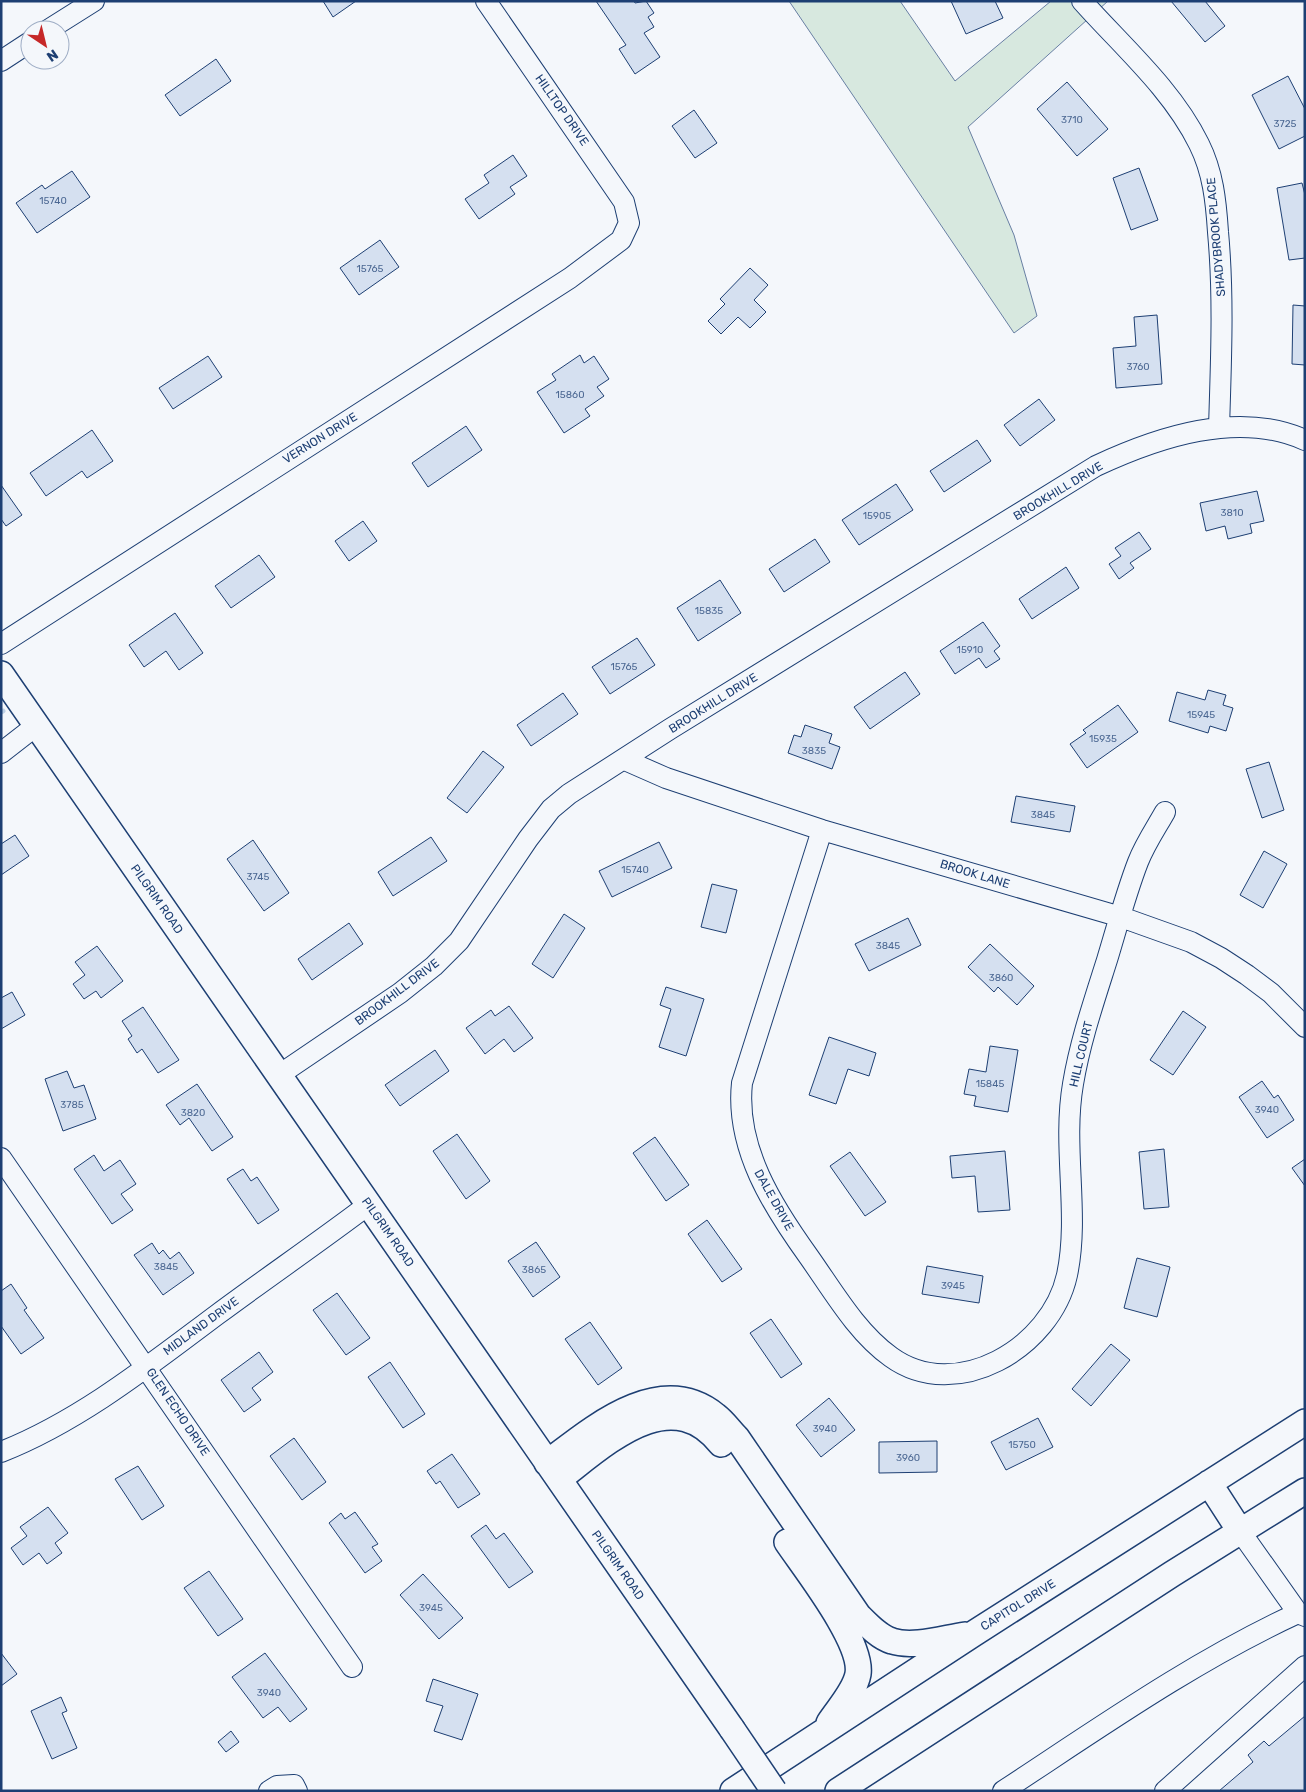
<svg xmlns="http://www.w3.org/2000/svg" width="1306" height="1792" font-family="Rubik,sans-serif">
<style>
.green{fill:#d7e8df;stroke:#687fa3}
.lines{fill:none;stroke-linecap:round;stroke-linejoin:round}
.stream{stroke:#bed0e5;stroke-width:5}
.building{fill:#d5e0f0;stroke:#1d3f73}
.minor-casing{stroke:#1d3f73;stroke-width:22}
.major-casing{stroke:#1d3f73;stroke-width:28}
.minor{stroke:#f4f7fb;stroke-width:20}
.major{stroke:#f4f7fb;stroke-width:25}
.major-bridge-casing{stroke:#1d3f73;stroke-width:28;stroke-linecap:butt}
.major-bridge{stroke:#f4f7fb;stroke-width:25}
.labels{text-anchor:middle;stroke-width:4;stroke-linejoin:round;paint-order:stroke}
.number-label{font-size:10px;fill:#4b6792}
.street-label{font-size:12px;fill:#1d3f73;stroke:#f4f7fb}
</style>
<rect width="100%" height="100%" fill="#f4f7fb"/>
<!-- green -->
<path class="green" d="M789,1H900L955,81L1051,1H1108L968,127L1014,235L1037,316L1014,333Z"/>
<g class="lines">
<!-- stream -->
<path class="stream" d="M1,712L3,711"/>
</g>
<!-- building -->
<path class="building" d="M323,1H356L333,17Z
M596,1H634L635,3L646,1L654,13L648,17L654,27L644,33L660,57L635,74L619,49L626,45Z
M951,1H995L1003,18L966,34Z
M1171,1H1205L1225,26L1205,42Z
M216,59L231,81L180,116L165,95Z
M1288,76L1305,109V136L1279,149L1252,95Z
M1067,82L1108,129L1077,156L1037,109Z
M694,110L717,143L695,158L672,126Z
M513,155L527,176L510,187L515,194L479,219L465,199L489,183L484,175Z
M1139,168L1158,220L1131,230L1113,178Z
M72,171L90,197L37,233L16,203L42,185L45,189Z
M1302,183L1305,195V258L1289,260L1277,188Z
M380,240L399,267L359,295L340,268Z
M750,268L768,285L754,300L766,312L750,328L738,317L721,334L708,321L725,304L720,299Z
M1293,305L1305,306V365L1292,364Z
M1157,315L1162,384L1116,388L1113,348L1136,346L1134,317Z
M580,355L584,363L594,356L609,379L597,387L604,396L585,409L590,416L564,433L537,392L556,380L552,374Z
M208,356L222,377L173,409L159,388Z
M1039,399L1055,420L1020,446L1004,425Z
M466,426L482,450L428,487L412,463Z
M92,430L113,461L87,478L82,471L46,496L30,473Z
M977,440L991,461L944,492L930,471Z
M896,484L913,510L859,545L842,520Z
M1,485L22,515L6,526L1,519Z
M1257,491L1264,521L1250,524L1252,533L1228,539L1225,526L1206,531L1200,503Z
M363,521L377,541L349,561L335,541Z
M1139,532L1151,549L1130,563L1134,568L1119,579L1109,564L1121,556L1115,548Z
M815,539L830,562L784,592L769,569Z
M259,555L275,577L231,608L215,586Z
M1066,567L1079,588L1032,619L1019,599Z
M720,580L741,613L698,641L677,608Z
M175,613L203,653L179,670L166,651L144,667L129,645Z
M983,622L1000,646L994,651L1000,659L986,668L979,658L955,674L940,651Z
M637,638L655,665L610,694L592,667Z
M905,672L920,694L870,729L854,707Z
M1208,690L1226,695L1223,705L1233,708L1226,731L1210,726L1208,733L1169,721L1177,692L1205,700Z
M563,693L578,714L531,746L517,725Z
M1118,705L1138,732L1087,768L1070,744L1086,733L1083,730Z
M805,725L832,734L829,743L840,747L832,769L788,753L794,735L801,737Z
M483,751L504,767L467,813L447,798Z
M1269,762L1284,810L1262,818L1246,769Z
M1016,796L1075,806L1070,832L1011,822Z
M15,835L29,856L1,875V844Z
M431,837L447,861L393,896L378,872Z
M253,840L289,893L264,911L227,859Z
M659,842L672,868L612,897L599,871Z
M1264,851L1287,864L1263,908L1240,895Z
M712,884L737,890L726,933L701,927Z
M564,914L585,928L553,978L532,964Z
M908,918L921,945L869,971L855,944Z
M349,923L363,944L312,980L298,959Z
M990,944L1034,986L1017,1005L998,987L994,992L968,967Z
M97,946L123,981L101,998L96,991L84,999L73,984L85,975L75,962Z
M666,987L704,999L686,1056L659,1047L671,1009L660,1005Z
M12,992L25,1015L1,1029V998Z
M509,1006L533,1038L514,1052L504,1039L485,1054L466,1028L491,1010L495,1016Z
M143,1007L179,1060L158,1073L142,1049L137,1053L128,1039L132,1036L122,1021Z
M1183,1011L1206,1027L1173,1075L1150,1060Z
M829,1037L876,1053L869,1076L848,1069L836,1104L809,1095Z
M990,1046L1018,1050L1008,1112L974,1106L976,1096L964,1094L969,1069L986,1072Z
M435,1050L449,1071L400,1106L385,1085Z
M67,1071L74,1088L84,1085L96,1119L63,1131L45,1079Z
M1262,1081L1274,1098L1278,1095L1294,1120L1267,1138L1239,1097Z
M197,1084L233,1137L212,1151L189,1118L180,1125L166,1105Z
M457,1134L490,1181L466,1199L433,1151Z
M655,1137L689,1185L666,1201L633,1153Z
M1164,1149L1169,1207L1144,1209L1139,1152Z
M1005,1151L1010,1210L978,1212L975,1176L952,1178L950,1156Z
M850,1152L886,1202L865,1216L830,1166Z
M94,1155L104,1171L120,1160L136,1184L121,1194L133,1210L112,1224L74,1169Z
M1305,1159V1186L1292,1168Z
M243,1169L251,1181L257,1177L279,1210L258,1224L227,1179Z
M707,1220L742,1269L722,1282L688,1234Z
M536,1242L560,1277L533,1297L508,1261Z
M152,1243L159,1254L163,1250L170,1259L179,1252L194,1273L163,1295L134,1255Z
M1137,1258L1170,1267L1157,1317L1124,1308Z
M927,1266L983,1276L979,1303L922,1294Z
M11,1284L27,1308L24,1310L44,1338L21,1354L1,1326V1291Z
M337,1293L370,1338L346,1355L313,1310Z
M771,1319L802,1364L781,1378L750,1333Z
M590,1322L622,1368L598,1385L565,1339Z
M1111,1344L1130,1360L1091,1406L1072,1389Z
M259,1352L273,1372L252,1388L261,1400L244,1412L221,1380Z
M390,1362L425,1414L403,1428L368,1377Z
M829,1398L855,1430L821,1457L796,1425Z
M1038,1418L1053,1447L1006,1470L991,1442Z
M294,1438L326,1482L302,1500L270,1456Z
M937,1441V1472L879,1473V1442Z
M452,1454L480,1494L458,1508L440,1481L436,1484L427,1471Z
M138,1466L164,1506L142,1520L115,1479Z
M48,1507L68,1533L55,1543L62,1553L47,1564L39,1553L23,1565L11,1548L27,1536L20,1527Z
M355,1512L378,1544L372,1547L382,1561L365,1573L329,1523L341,1513L345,1519Z
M486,1525L496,1539L504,1533L533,1572L509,1588L471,1536Z
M209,1571L243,1619L218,1636L184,1588Z
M423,1574L463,1618L439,1639L400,1595Z
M1,1653L17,1674L1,1686Z
M265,1653L307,1709L290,1722L278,1707L263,1718L232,1677Z
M433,1679L478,1694L462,1740L434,1731L443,1706L426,1701Z
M61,1697L67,1711L62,1713L77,1748L52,1759L31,1711Z
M1305,1716V1791H1219L1253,1762L1248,1755L1264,1741L1269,1746Z
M231,1731L239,1742L226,1752L218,1742Z"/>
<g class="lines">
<!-- minor casing -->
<g class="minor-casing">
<path id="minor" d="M1082,1C1122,46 1172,89 1199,144C1213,172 1216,201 1218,232C1224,297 1221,362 1219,428
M48,30L94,1
M1,61L30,42
M1,644L570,278L621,240L629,223L624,202L486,1
M1,753L37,725
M625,760L666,778L822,830L1121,917L1191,942L1221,958L1247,975L1271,993L1305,1027
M822,830L742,1083C735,1148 773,1207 809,1257C833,1291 857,1333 891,1357C956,1404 1051,1348 1067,1275C1080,1214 1062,1148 1073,1084C1080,1042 1094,1001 1107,960C1117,927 1126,893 1138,862C1145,844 1156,828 1165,812
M279,1075L400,993L434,966L459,941L528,839L551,809L569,794L670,729L1096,466C1158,437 1238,410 1305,440
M1,1158L352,1667
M1,1452C80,1421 151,1364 218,1314C268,1277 319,1242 368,1205
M1240,1531L1298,1613L1305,1616
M269,1791L277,1786L294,1785L297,1791
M1003,1791C1099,1728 1194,1661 1298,1613
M1165,1791L1305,1666"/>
</g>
<!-- major casing -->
<g class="major-casing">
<path id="major" d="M1,674L732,1729
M547,1463C592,1429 660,1370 716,1416C724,1422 730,1431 737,1438L858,1615C868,1625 879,1637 892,1641C913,1648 944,1638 965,1635
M559,1479C604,1445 670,1380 721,1444
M1209,1483L1240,1531
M787,1542C806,1570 863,1642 858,1674C855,1691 838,1709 829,1723
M733,1791L973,1634L1305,1422
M838,1791L1172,1574L1305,1491"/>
</g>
<!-- minor -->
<use href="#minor" class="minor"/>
<!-- major -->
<use href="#major" class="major"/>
<!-- major-bridge casing -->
<g class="major-bridge-casing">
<path id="major-bridge" d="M732,1729L774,1791"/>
</g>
<!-- major-bridge -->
<use href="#major-bridge" class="major-bridge"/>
</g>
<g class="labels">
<!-- number labels -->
<g class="number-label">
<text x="1072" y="123">3710</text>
<text x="1285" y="127">3725</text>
<text x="53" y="204">15740</text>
<text x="370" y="272">15765</text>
<text x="1138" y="370">3760</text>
<text x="570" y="398">15860</text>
<text x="1232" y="516">3810</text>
<text x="877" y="519">15905</text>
<text x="709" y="614">15835</text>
<text x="970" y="653">15910</text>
<text x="624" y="670">15765</text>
<text x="1201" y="718">15945</text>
<text x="1103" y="742">15935</text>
<text x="814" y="754">3835</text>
<text x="1043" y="818">3845</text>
<text x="635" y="873">15740</text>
<text x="258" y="880">3745</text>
<text x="888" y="949">3845</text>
<text x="1001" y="981">3860</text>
<text x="990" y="1087">15845</text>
<text x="72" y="1108">3785</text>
<text x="1267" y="1113">3940</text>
<text x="193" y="1116">3820</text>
<text x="166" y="1270">3845</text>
<text x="534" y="1273">3865</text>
<text x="953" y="1289">3945</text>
<text x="825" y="1432">3940</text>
<text x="1022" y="1448">15750</text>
<text x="908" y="1461">3960</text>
<text x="431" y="1611">3945</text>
<text x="269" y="1696">3940</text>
</g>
<!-- street labels -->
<g class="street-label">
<text transform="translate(562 110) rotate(55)" y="4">HILLTOP DRIVE</text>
<text transform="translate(1216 237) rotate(-95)" y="4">SHADYBROOK PLACE</text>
<text transform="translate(320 438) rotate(-32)" y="4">VERNON DRIVE</text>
<text transform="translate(1058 491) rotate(-31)" y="4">BROOKHILL DRIVE</text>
<text transform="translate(713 703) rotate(-32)" y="4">BROOKHILL DRIVE</text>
<text transform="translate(975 874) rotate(17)" y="4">BROOK LANE</text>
<text transform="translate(157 899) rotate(55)" y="4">PILGRIM ROAD</text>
<text transform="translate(397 992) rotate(-37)" y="4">BROOKHILL DRIVE</text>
<text transform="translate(1081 1054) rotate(-77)" y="4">HILL COURT</text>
<text transform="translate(774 1200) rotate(61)" y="4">DALE DRIVE</text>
<text transform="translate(388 1232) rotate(55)" y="4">PILGRIM ROAD</text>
<text transform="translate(201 1326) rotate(-36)" y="4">MIDLAND DRIVE</text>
<text transform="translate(178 1412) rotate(56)" y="4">GLEN ECHO DRIVE</text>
<text transform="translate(618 1565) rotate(55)" y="4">PILGRIM ROAD</text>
<text transform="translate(1018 1605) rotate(-32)" y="4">CAPITOL DRIVE</text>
</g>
</g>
<!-- border -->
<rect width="1306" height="1792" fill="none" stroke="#1d3f73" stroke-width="5"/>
<!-- north arrow -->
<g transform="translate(45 45) rotate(145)"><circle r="24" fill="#f4f7fb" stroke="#9eadc5"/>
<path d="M0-4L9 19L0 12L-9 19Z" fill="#c62828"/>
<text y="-8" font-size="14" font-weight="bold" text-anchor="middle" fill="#1d3f73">N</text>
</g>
</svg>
